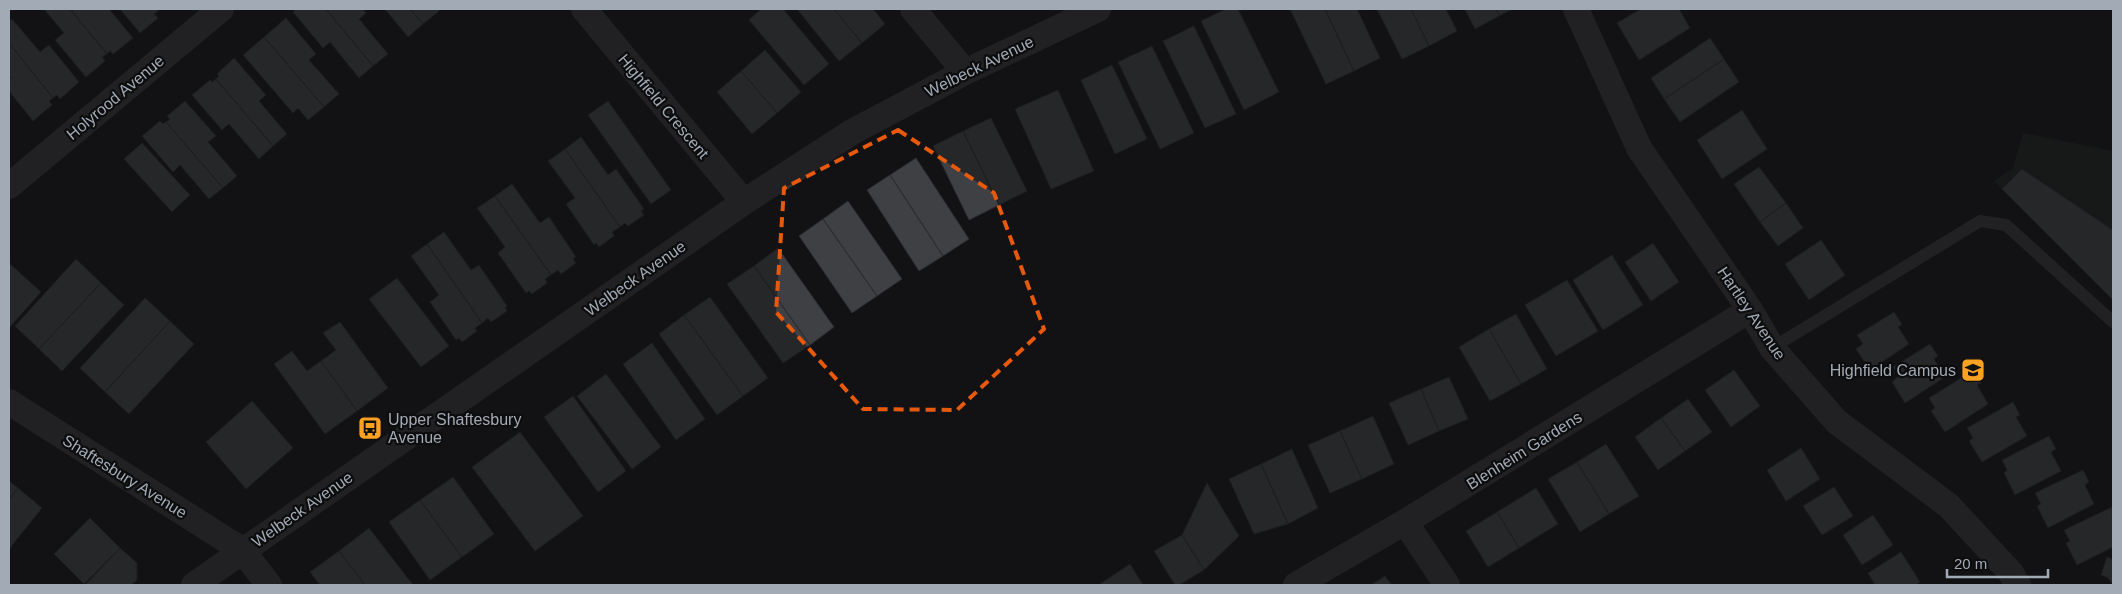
<svg xmlns="http://www.w3.org/2000/svg" width="2122" height="594" font-family="Arial,sans-serif">
<style>
.green{fill:#1c231c}
.building{fill:#3e4044;stroke:#2c2c30}
.lines{fill:none;stroke-linecap:round;stroke-linejoin:round}
.lane{stroke:#333439;stroke-width:12}
.street{stroke:#333439;stroke-width:26}
.marked{fill:none;stroke:#e8590c;stroke-width:4;stroke-dasharray:10 6;stroke-linejoin:round}
.labels{text-anchor:middle;stroke-width:4.5;stroke-linejoin:round;paint-order:stroke}
.street-label{font-size:16px;fill:#a2aab5;stroke:#0d0d0e}
.poi-label{font-size:16px;fill:#a2aab5;stroke:#0d0d0e;text-anchor:end}
</style>
<rect width="100%" height="100%" fill="#121214"/>
<!-- green -->
<path class="green" d="M2023,133L2113,151V230L2023,169L2002,189L1994,181L2013,168Z"/>
<!-- building -->
<path class="building" d="M44,9H70L107,54L102,57L105,61L86,77L55,40L64,33Z
M70,9H109L133,38L113,54L110,51L107,54Z
M120,9H156L158,11L154,14L158,18L140,33Z
M296,9H326L373,66L359,78L330,42L323,48L293,12Z
M326,9H363L366,13L359,19L388,54L373,66Z
M385,9H410L423,24L408,37Z
M410,9H438L439,11L423,24Z
M761,9H783L829,64L804,85L749,20Z
M797,9H834L862,43L839,61Z
M834,9H873L885,24L862,43Z
M1226,9H1238L1279,92L1244,110L1201,21Z
M1290,9H1325L1354,71L1326,84Z
M1325,9H1357L1380,58L1354,71Z
M1377,9H1411L1429,46L1402,59Z
M1411,9H1446L1457,31L1429,46Z
M1465,9H1496L1499,16L1475,29Z
M1496,9H1512L1499,16Z
M1641,9H1679L1690,28L1639,60L1617,23Z
M286,18L316,54L309,60L339,94L324,107L264,37Z
M12,19L40,52L49,45L79,82L60,99L57,95L53,98L9,43V22Z
M1194,26L1236,114L1205,128L1163,41Z
M264,37L324,107L308,120L298,108L293,113L243,55Z
M1710,38L1724,59L1664,99L1651,78Z
M9,43L53,98L49,101L52,105L33,121L9,91V80L11,78L9,75Z
M1152,46L1194,133L1160,149L1118,62Z
M765,50L801,92L777,113L741,71Z
M234,58L266,95L259,101L287,134L273,146L216,79L219,76L217,74Z
M1724,59L1739,82L1680,122L1664,99Z
M1112,65L1147,139L1115,154L1081,80Z
M741,71L777,113L752,134L717,92Z
M216,79L273,146L259,159L229,124L222,130L192,95L210,80L212,82Z
M1058,90L1094,171L1051,189L1015,109Z
M185,101L216,136L208,142L237,176L223,188L166,122L170,119L167,116Z
M608,101L671,190L651,204L588,115Z
M1742,110L1767,149L1722,179L1697,140Z
M991,118L1027,191L999,205L963,131Z
M160,121L163,124L166,122L223,188L209,199L180,165L173,172L142,136Z
M963,131L999,205L969,220L933,146Z
M581,137L608,175L616,169L644,209L641,211L644,215L628,226L625,223L620,227L565,149Z
M142,143L190,195L172,212L124,159Z
M565,149L620,227L612,232L614,236L599,247L596,243L594,245L566,204L575,198L548,161Z
M916,158L969,239L943,256L890,175Z
M1759,167L1786,203L1760,222L1734,184Z
M2022,169L2113,230V300L2002,189Z
M890,175L943,256L919,271L867,190Z
M512,184L540,223L549,217L576,257L573,259L576,263L561,274L558,270L551,275L495,196Z
M495,196L551,275L545,279L547,283L532,294L529,291L526,293L498,253L505,247L477,208Z
M848,201L902,279L877,296L823,219Z
M1786,203L1803,228L1778,246L1760,222Z
M823,219L877,296L852,313L799,236Z
M444,232L471,270L479,265L507,306L505,307L507,311L491,322L488,318L482,323L427,244Z
M1821,240L1845,275L1809,300L1785,264Z
M1653,243L1679,282L1651,301L1625,262Z
M427,244L482,323L475,328L477,331L462,342L459,338L456,340L430,302L439,295L411,256Z
M778,248L834,327L810,345L754,266Z
M1612,255L1643,305L1603,330L1573,280Z
M76,259L101,283L39,349L15,326Z
M9,263L41,292L9,328Z
M754,266L810,345L783,363L727,284Z
M397,278L449,346L421,367L369,299Z
M1567,280L1598,331L1556,356L1525,305Z
M101,283L124,305L62,371L39,349Z
M710,297L768,378L743,396L684,315Z
M145,298L170,321L105,392L80,368Z
M1894,312L1902,324L1898,327L1909,344L1870,370L1856,349L1863,344L1857,335Z
M1516,314L1547,369L1521,384L1489,329Z
M684,315L743,396L717,415L659,334Z
M170,321L194,344L129,414L105,392Z
M340,322L388,388L357,411L321,361L336,350L323,333Z
M1489,329L1521,384L1490,401L1459,347Z
M652,343L705,419L676,440L623,364Z
M1930,344L1938,356L1934,359L1945,377L1905,403L1892,382L1899,376L1893,367Z
M292,351L307,371L321,361L357,411L325,434L274,364Z
M1734,370L1760,406L1731,427L1705,390Z
M1974,370L1981,383L1977,385L1988,404L1945,432L1931,411L1935,408L1929,398Z
M606,374L661,447L632,469L577,396Z
M1449,377L1468,419L1439,431L1421,389Z
M1421,389L1439,431L1408,445L1389,403Z
M573,396L626,471L598,492L544,417Z
M1688,399L1712,432L1685,451L1661,418Z
M252,401L293,448L246,489L206,442Z
M2013,402L2020,415L2016,417L2027,436L1982,462L1969,441L1973,438L1967,428Z
M1373,416L1394,464L1362,479L1340,431Z
M1661,418L1685,451L1658,470L1635,437Z
M1340,431L1362,479L1330,493L1308,445Z
M520,432L583,516L535,551L472,467Z
M2049,436L2056,449L2051,452L2061,471L2015,495L2004,473L2007,470L2002,460Z
M1606,444L1639,496L1609,514L1577,462Z
M1801,448L1820,479L1786,501L1767,470Z
M1292,449L1318,508L1288,524L1261,464Z
M1577,462L1609,514L1580,532L1548,479Z
M1261,464L1288,524L1254,534L1229,479Z
M2083,470L2089,482L2085,485L2094,504L2048,528L2037,506L2041,504L2035,493Z
M453,477L494,534L462,557L420,500Z
M9,481L18,488L9,499Z
M1207,483L1239,536L1204,570L1182,535Z
M1834,487L1853,516L1822,535L1803,506Z
M18,488L42,508L9,549V499Z
M1536,488L1558,524L1519,548L1497,512Z
M420,500L462,557L430,580L389,522Z
M2112,507L2113,547L2077,565L2066,543L2070,541L2064,530Z
M1497,512L1519,548L1488,567L1466,531Z
M1873,515L1893,545L1862,565L1843,535Z
M90,518L120,548L84,584L54,554Z
M369,528L413,585H365L339,551Z
M1182,535L1204,570L1179,585H1175L1154,551Z
M120,548L137,563V580L131,585H85Z
M339,551L365,585H320L310,572Z
M1901,552L1920,582L1915,585H1875L1868,573Z
M2107,557L2113,560V585L2108,578L2101,575Z
M1130,564L1143,585H1101L1100,584Z
M1385,576L1392,585H1371Z"/>
<g class="lines">
<!-- lane -->
<path class="lane" d="M1772,348L1980,221L2006,225L2113,322"/>
<!-- street -->
<path class="street" d="M584,9L744,202
M913,9L965,72
M1576,9L1639,148L1750,310L1772,348L1837,422L1949,506L2011,573L2018,585
M9,186L221,9
M9,402L242,550L269,585
M1405,522L1447,585
M194,585L744,202L852,132L965,72L1098,9
M1296,585L1405,522L1750,310"/>
</g>
<!-- marked area -->
<path d="M0 0H2122V594H0ZM898,130L994,193L1044,329L957,410L863,409L776,312L784,188Z" fill="#121214" fill-opacity=".55" fill-rule="evenodd"/>
<path class="marked" d="M898,130L994,193L1044,329L957,410L863,409L776,312L784,188Z"/>
<!-- icons -->
<defs>
<g id="university-square" transform="scale(1.25)"><rect x="-9" y="-9" width="18" height="18" rx="4" fill="#fca122" stroke="#0d0d0e"/><path d="M0-5L7-2L0 1L-7-2ZM-4 1L0 2.5L4 1V4Q0 6-4 4Z" fill="#111"/></g>
<g id="bus-square" transform="scale(1.25)"><rect x="-9" y="-9" width="18" height="18" rx="4" fill="#fca122" stroke="#0d0d0e"/><path d="M-5-6H5V4H4V6H2V4H-2V6H-4V4H-5ZM-3.5-4V0h7V-4ZM-3.5 1.2v1.5H-2V1.2ZM2 1.2v1.5H3.5V1.2Z" fill="#111"/></g>
</defs>
<g fill-rule="evenodd">
<use href="#university-square" x="1973" y="370"/>
<use href="#bus-square" x="370" y="428"/>
</g>
<g class="labels">
<!-- street labels -->
<g class="street-label">
<text transform="translate(979 66) rotate(-26)" y="6">Welbeck Avenue</text>
<text transform="translate(115 97) rotate(-40)" y="6">Holyrood Avenue</text>
<text transform="translate(664 106) rotate(50)" y="6">Highfield Crescent</text>
<text transform="translate(635 278) rotate(-35)" y="6">Welbeck Avenue</text>
<text transform="translate(1752 313) rotate(56)" y="6">Hartley Avenue</text>
<text transform="translate(1524 450) rotate(-32)" y="6">Blenheim Gardens</text>
<text transform="translate(125 476) rotate(32)" y="6">Shaftesbury Avenue</text>
<text transform="translate(302 509) rotate(-35)" y="6">Welbeck Avenue</text>
</g>
<!-- poi labels -->
<g class="poi-label">
<text x="1956" y="376">Highfield Campus</text>
<text x="388" y="425" text-anchor="start">Upper Shaftesbury<tspan x="388" dy="18">Avenue</tspan></text>
</g>
</g>
<!-- border -->
<rect width="2122" height="594" fill="none" stroke="#a2aab5" stroke-width="20"/>
<!-- scale -->
<path d="M1947 569v8h101v-8" fill="none" stroke="#a2aab5" stroke-width="2.5"/>
<text x="1954" y="569" font-size="15" fill="#a2aab5" stroke="#0d0d0e" stroke-width="4" paint-order="stroke">20 m</text>
</svg>
